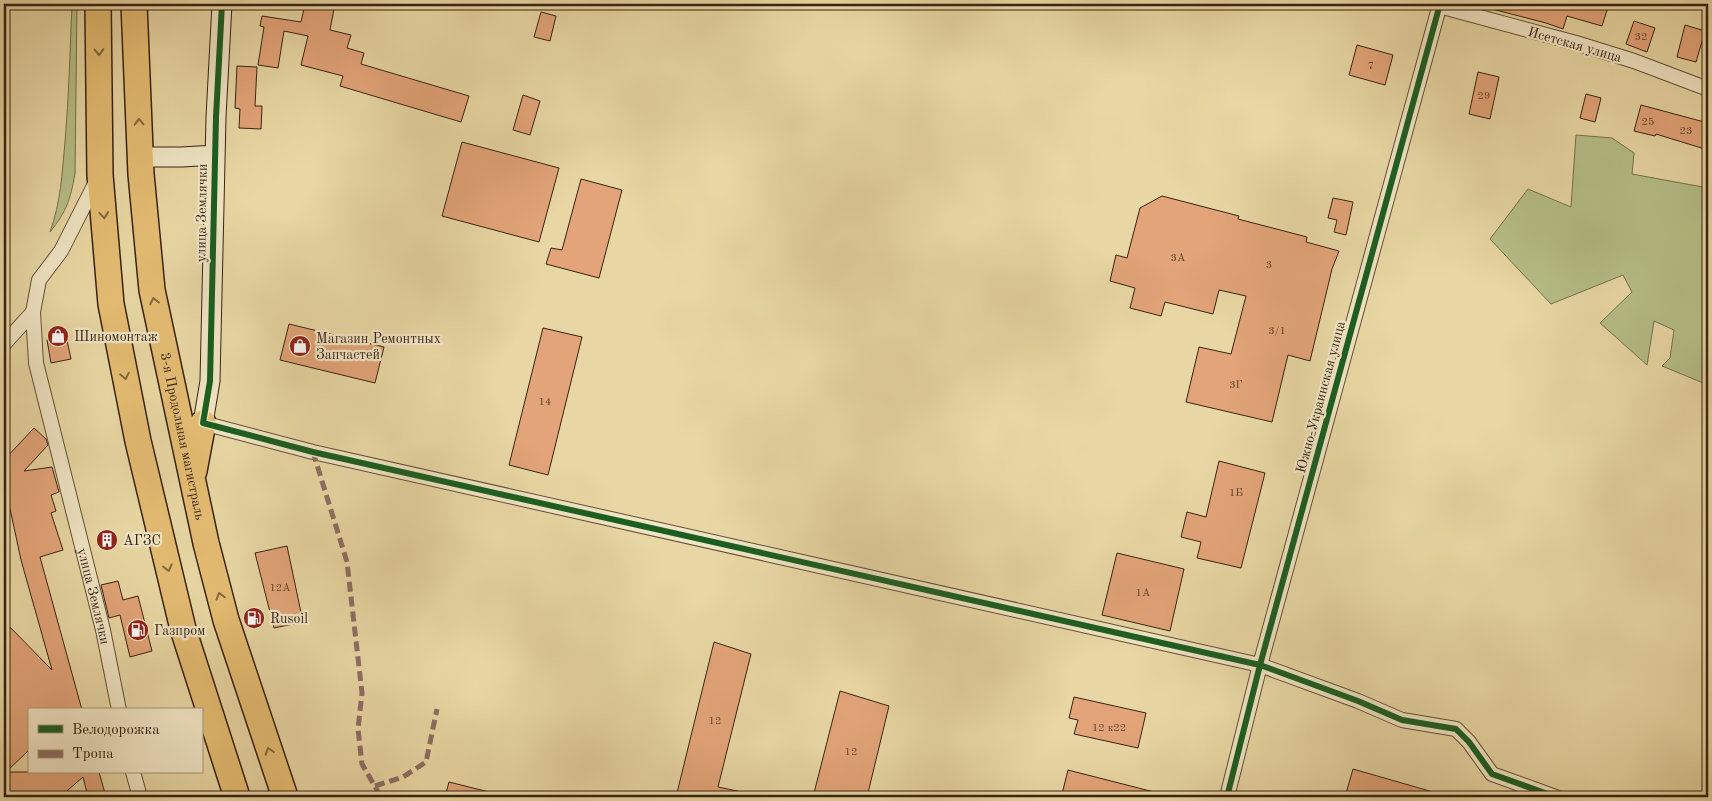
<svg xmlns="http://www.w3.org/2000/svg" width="1712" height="801" font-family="'Old Standard TT',serif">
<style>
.green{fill:#b6be86;stroke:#77704c}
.building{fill:#e2a478;stroke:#382312}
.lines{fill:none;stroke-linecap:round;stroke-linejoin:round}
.street-casing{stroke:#645036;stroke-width:16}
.secondary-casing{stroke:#382312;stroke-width:21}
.highway-casing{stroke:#382312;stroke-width:28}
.street{stroke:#f0e5c4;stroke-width:14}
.secondary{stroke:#f0e5c4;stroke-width:19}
.highway{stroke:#e4bc72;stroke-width:25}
.quiet{stroke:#8d6e63;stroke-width:5;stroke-dasharray:10 5;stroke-linecap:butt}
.cycleway-casing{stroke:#f0e5c4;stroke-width:9}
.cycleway{stroke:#1b5e20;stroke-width:6}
.oneway{stroke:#85683d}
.labels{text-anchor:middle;stroke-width:4.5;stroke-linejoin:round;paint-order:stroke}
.number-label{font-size:11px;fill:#62432c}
.street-label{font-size:14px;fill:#382312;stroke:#f0e5c4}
.poi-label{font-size:14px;fill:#382312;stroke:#f0e5c4;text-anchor:start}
</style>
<rect width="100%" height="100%" fill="#e8d7a4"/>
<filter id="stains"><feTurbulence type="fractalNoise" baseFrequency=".004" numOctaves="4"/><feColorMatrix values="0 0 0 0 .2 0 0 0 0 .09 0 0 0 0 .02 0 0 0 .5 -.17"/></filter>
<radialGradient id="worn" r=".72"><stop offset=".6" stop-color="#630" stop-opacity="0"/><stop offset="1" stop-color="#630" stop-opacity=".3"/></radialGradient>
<!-- green -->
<path class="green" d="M72,4H77L75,174C70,200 67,211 50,232C61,201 62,174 65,142C69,96 70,50 72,4Z
M1576,135L1612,138L1634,153L1632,174L1708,188V385L1662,366L1670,358L1674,330L1654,321L1647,365L1600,323L1632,292L1623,275L1551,304L1490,239L1528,189L1571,207Z"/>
<!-- building -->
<path class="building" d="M305,4H335L330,30L351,35L347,48L364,53L361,64L469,96L461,122L340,86L343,76L301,65L308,36L284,31L278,68L258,65L264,27L260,26L262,16L301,22Z
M1489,4H1609L1602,26L1567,16L1563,29L1546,23L1488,8Z
M541,12L556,16L550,41L534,37Z
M1634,21L1655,28L1647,52L1626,44Z
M1685,25L1705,31L1696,62L1677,57Z
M1357,45L1393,55L1385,85L1349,75Z
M237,66L257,67L255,106H262L261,129L239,128L240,109L235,108Z
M1478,72L1499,77L1490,119L1469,114Z
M1586,94L1601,98L1595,122L1580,118Z
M523,95L540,101L530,135L513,130Z
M1641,105L1708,123V150L1656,134L1655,136L1634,131Z
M462,142L559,168L539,242L442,216Z
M581,179L622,190L599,278L546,264L551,248L562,250Z
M1162,196L1239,216L1238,219L1307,237L1306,242L1339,251L1332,269L1310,361L1288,355L1272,422L1186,402L1199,347L1231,354L1246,296L1219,290L1213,314L1165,302L1161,316L1130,308L1135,288L1110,281L1116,255L1127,258L1140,208Z
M1333,198L1353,202L1346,235L1334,232L1337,220L1328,218Z
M289,324L384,347L375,383L280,360Z
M543,328L582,337L548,475L509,465Z
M65,331L71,359L51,363L47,340L51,339L50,334Z
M34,428L46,439L48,445L24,471L52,467L59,492L51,495L56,511L51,513L63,550L40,557L82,710H29V750L6,772H99L106,797H88L83,777L60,797H4V621L52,670L21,560L6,490L4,493V460Z
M1219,461L1265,473L1241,568L1197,558L1201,542L1181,537L1187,512L1206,517Z
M287,546L303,622L274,628L255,553Z
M1117,553L1184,569L1170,631L1102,615Z
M118,581L123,600L138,596L152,651L130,657L120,615L109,618L101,585Z
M714,642L751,654L718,787L742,792V797H676Z
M840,691L889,706L867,797H813Z
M1074,697L1146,713L1138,748L1074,734L1078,720L1069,718Z
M1353,769L1440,794L1439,797H1345Z
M1068,770L1158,793V797H1074L1062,794Z
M449,782L493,793L492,797H445Z"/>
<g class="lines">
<!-- street casing -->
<g class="street-casing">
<g id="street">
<path d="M1439,6L1576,43L1634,61L1708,89"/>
<path id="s1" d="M97,180L61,251L39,280L33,312L36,363L103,630L119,710"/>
<path d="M4,344L33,312"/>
<path d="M203,423L313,452L1260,665L1358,701L1402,720L1456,729L1469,742L1492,774L1556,797"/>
<path d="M133,772L140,797"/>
<path d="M1227,797L1260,665L1440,4"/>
</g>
</g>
<!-- secondary casing -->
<g class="secondary-casing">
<path id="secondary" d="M141,157H182L215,155
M203,423L210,381L216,117L222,4"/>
</g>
<!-- highway casing -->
<g class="highway-casing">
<g id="highway">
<path d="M98,4L100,175L111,304L138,441L183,629L237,797"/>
<path id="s2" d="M134,4L141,174L152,290L206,543L226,620L285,797"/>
<path d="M194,471L203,423"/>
</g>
</g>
<!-- street -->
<use href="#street" class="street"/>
<!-- secondary -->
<use href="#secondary" class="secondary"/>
<!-- highway -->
<use href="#highway" class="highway"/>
<!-- quiet -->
<path class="quiet" d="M313,452L347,562L362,693L358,729L362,764L381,797
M375,786L403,777L426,762L437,709"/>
<!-- cycleway casing -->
<g class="cycleway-casing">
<path id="cycleway" d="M222,4L216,117L210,381L203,423L313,452L1260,665L1358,701L1402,720L1456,729L1469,742L1492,774L1556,797
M1227,797L1260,665L1440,4"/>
</g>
<!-- cycleway -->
<use href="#cycleway" class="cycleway"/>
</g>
<!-- one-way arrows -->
<defs><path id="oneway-chevron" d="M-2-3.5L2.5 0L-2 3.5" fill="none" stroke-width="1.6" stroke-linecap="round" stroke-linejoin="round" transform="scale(1.25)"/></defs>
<g class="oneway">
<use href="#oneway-chevron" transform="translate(99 52) rotate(89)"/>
<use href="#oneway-chevron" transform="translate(139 122) rotate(-92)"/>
<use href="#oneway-chevron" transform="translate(104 215) rotate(85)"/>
<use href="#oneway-chevron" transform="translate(154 301) rotate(-102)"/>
<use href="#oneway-chevron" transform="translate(125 376) rotate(79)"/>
<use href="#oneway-chevron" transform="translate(168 568) rotate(76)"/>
<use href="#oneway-chevron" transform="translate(220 596) rotate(-105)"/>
<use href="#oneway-chevron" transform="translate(269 751) rotate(-108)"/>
</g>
<!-- icons -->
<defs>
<g id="shop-disc" transform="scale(1.125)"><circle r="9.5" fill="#8f2418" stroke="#f0e5c4"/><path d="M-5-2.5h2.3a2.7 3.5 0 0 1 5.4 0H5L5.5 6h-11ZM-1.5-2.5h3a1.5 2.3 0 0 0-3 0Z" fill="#fff"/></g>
<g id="building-disc" transform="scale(1.125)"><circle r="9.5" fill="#8f2418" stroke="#f0e5c4"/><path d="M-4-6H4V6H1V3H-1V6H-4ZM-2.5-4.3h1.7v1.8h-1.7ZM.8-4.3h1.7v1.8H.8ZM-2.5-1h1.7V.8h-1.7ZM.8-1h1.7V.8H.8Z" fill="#fff"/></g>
<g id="fuel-disc" transform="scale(1.125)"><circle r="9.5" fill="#8f2418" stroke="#f0e5c4"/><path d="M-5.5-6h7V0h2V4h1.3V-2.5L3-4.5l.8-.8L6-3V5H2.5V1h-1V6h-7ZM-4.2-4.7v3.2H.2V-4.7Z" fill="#fff"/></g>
</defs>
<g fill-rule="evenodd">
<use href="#shop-disc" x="58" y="336"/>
<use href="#shop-disc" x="300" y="346"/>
<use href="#building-disc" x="107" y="540"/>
<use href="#fuel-disc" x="254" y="618"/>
<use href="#fuel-disc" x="138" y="630"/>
</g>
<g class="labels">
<!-- number labels -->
<g class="number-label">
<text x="1641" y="40">32</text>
<text x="1371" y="69">7</text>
<text x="1484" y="99">29</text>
<text x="1648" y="125">25</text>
<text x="1686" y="134">23</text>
<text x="1178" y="261">3А</text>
<text x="1269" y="268">3</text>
<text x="1277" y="334">3/1</text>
<text x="1236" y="388">3Г</text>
<text x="545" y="405">14</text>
<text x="1236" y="496">1Б</text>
<text x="280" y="591">12А</text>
<text x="1143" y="596">1А</text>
<text x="715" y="724">12</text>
<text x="1109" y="731">12 к22</text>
<text x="851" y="755">12</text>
</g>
<!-- street labels -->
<g class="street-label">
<text transform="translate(1575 44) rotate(16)" y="5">Исетская улица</text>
<text transform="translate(201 213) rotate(-89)" y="5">улица Землячки</text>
<text transform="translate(1320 397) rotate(-75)" y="5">Южно-Украинская улица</text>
<text dy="5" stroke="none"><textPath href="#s2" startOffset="436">3-я Продольная магистраль</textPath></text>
<text dy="5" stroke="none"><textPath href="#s1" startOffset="440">улица Землячки</textPath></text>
</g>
<!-- poi labels -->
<g class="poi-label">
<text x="74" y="341">Шиномонтаж</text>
<text x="316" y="343">Магазин Ремонтных<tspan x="316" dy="16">Запчастей</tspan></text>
<text x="123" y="545">АГЗС</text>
<text x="270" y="623">Rusoil</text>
<text x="154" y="635">Газпром</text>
</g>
</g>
<!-- margin -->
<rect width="1712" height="801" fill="none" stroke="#e8d7a4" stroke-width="20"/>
<rect x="5" y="5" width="1702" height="791" fill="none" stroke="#382312" stroke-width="2.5"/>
<rect x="10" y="10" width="1692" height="781" fill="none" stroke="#382312"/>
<!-- legend -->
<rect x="28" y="708" width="175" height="65" fill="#f0e5c4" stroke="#a6977d"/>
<rect x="38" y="725" width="25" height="8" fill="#1b5e20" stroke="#a6977d"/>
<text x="72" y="734" font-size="15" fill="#382312">Велодорожка</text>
<rect x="38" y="750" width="25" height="8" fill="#8d6e63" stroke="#a6977d"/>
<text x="72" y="758" font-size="15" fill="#382312">Тропа</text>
<rect width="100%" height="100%" filter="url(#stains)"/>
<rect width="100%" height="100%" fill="url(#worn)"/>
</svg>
